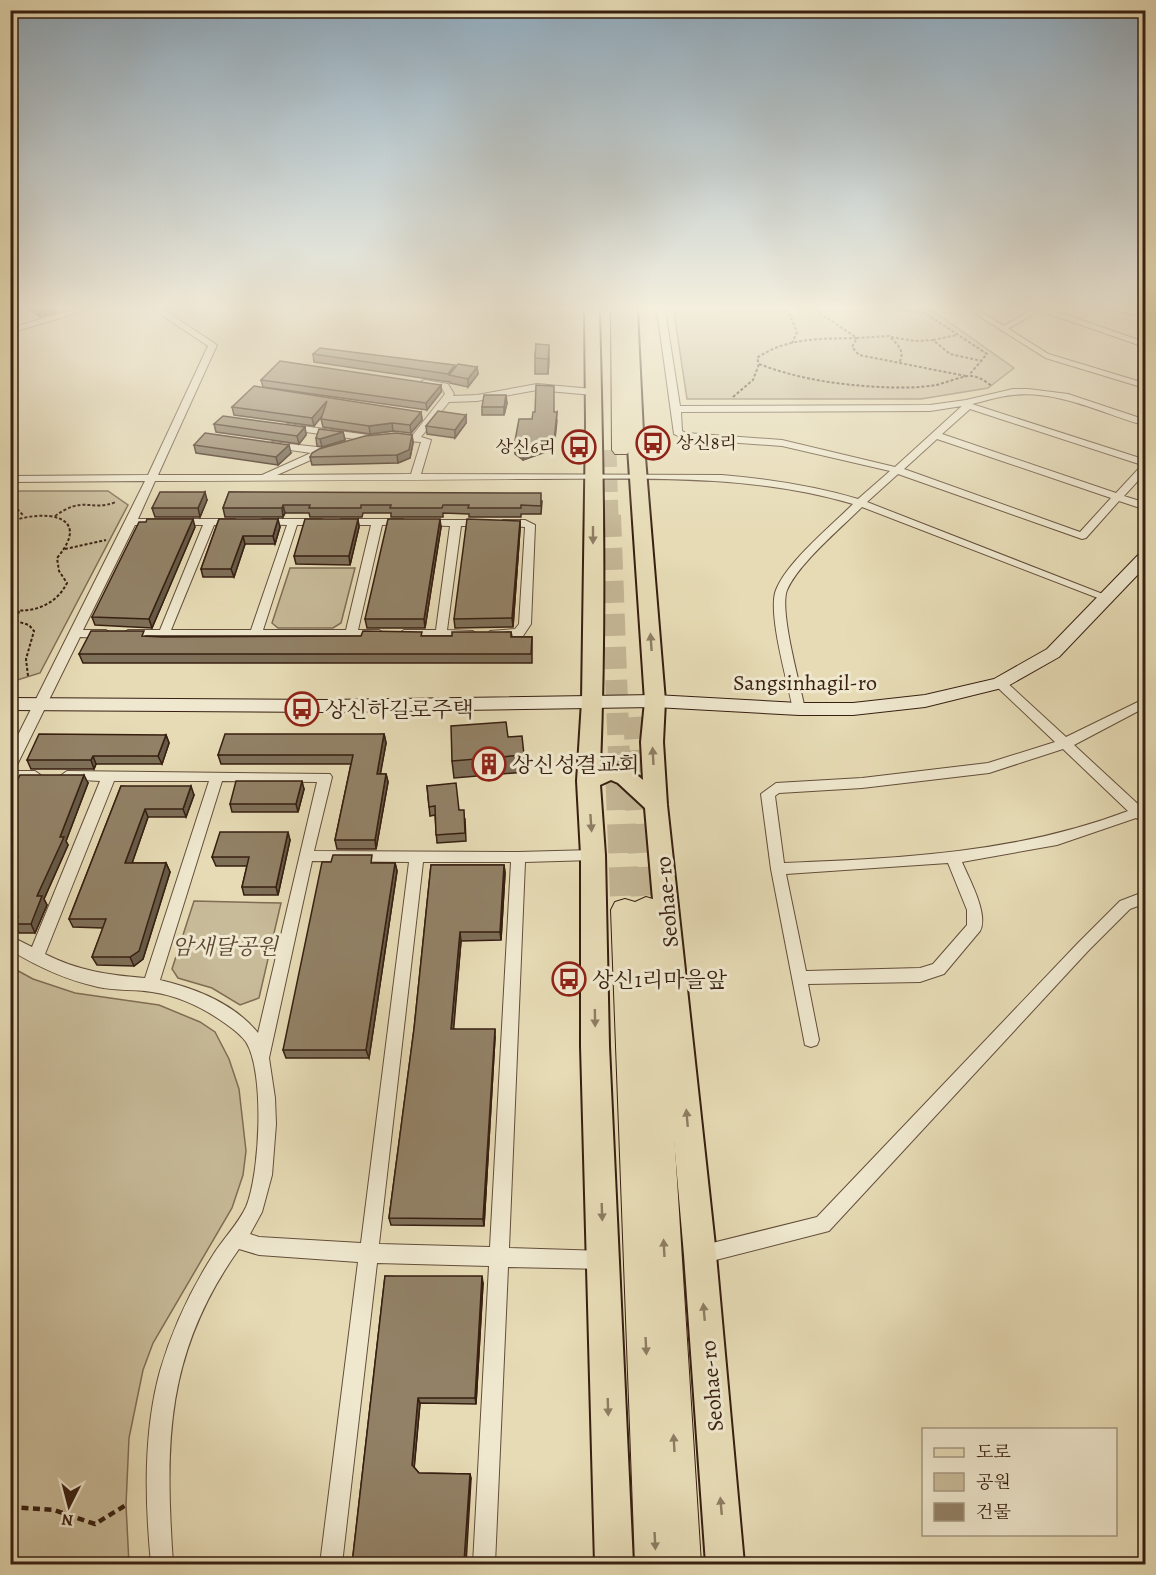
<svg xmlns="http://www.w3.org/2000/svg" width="1156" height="1575" font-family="Alegreya,'Noto Serif KR',serif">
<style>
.green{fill:#c8bb99;stroke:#806d55;stroke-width:1.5}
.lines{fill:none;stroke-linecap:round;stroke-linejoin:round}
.highway-tunnel-far2{stroke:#c3b594;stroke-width:17;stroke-dasharray:17 8;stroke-linecap:butt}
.highway-tunnel-far1{stroke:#c3b594;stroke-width:22;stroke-dasharray:22 11;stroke-linecap:butt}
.highway-tunnel{stroke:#c3b594;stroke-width:29;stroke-dasharray:29 14;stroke-linecap:butt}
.lane-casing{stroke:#634e3a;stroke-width:7}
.street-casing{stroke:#634e3a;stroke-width:2}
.secondary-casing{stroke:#371f11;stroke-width:2}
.primary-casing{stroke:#371f11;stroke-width:4}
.highway-casing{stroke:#371f11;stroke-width:2}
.path-far1{stroke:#371f11;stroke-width:2;stroke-dasharray:3 2;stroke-linecap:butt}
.path{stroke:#371f11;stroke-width:4.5;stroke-dasharray:7 4.5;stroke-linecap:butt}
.lane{stroke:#efe8cf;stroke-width:4.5}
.street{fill:#efe8cf;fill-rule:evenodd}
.secondary{fill:#efe8cf;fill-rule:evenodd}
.primary{fill:#e6dbb5;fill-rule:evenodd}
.highway{fill:#e6dbb5;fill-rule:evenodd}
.wall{fill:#7e6f58;stroke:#371f11;stroke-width:1.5}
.shaded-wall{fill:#665a47;stroke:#371f11;stroke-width:1.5}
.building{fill:#928166;stroke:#371f11;stroke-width:1.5}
.oneway{fill:#8e7d63}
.labels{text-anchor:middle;stroke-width:6;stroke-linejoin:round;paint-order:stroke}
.far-poi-label{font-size:18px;fill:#371f11;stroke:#efe8cf;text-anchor:start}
.street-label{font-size:22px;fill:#371f11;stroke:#efe8cf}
.poi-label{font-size:22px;fill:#371f11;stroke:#efe8cf;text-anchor:start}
.park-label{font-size:22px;font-style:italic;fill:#5b4633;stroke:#efe8cf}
</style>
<rect width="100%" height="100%" fill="#e6dbb5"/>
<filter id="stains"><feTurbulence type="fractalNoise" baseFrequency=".00333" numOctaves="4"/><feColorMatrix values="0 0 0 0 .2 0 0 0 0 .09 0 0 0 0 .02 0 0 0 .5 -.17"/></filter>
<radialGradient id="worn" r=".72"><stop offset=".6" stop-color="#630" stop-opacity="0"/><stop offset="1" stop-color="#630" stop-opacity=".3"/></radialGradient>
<!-- green -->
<path class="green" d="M722,310H932L1014,368L988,388L921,399H687L674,313H722Z
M11,491H108L128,505L40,673L11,682Z
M290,568H355L341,623L333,628H278L272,623Z
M194,901L281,903L259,998L240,1005L212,988L178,978L172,969Z
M11,967L33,979L75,993L159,1005L200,1022L215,1032L229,1059L239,1089L246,1151L243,1175L232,1208L153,1343L143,1370L129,1438L126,1505L129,1564H11Z"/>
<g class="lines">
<!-- highway-tunnel-far2 -->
<path class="highway-tunnel-far2" d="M608,450L610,516"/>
<!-- highway-tunnel-far1 -->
<path class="highway-tunnel-far1" d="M610,515L620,782
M634,717L638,782"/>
<!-- highway-tunnel -->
<path class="highway-tunnel" d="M620,781L625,910
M638,781L646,908"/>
<!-- lane casing -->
<g class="lane-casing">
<path id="lane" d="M974,310L1047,356L1146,386
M1045,310L1146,345
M1122,310L1146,314
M1003,329L1036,310"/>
</g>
<!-- street casing -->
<g class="street-casing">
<path id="street" d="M73,310H87L10,333V328Z
M154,310H164L217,345L158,475H262L311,453L269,447L267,445L272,442L326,448L331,451L277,475L411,474L421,442L407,441L402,438L412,436L445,394L442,388L422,385V381L425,380L448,384L454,394L453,396L477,395L537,384L593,389L597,392L593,395L537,390L477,401L449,402L421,437L431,440L421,474L722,475C768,479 814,486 858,499L890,471L782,446L684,439L674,434L657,310H665L680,406L930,405L966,400L1013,389H1028L1068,394L1146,420V426C1103,414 1059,390 1013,395C1000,396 985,401 972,404L1146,460V472L1124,496L1146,503V510L1119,501L1086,538L1082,539L898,474L867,502L1113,598L1107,601L1103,600L862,507C840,529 799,563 787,590C779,611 800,684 805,709L799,713L793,709C788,684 767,612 776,590C787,562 830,527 853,504C748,473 636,479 528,479C403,480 279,481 155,481L138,519H235L240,522L235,525H214L171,630H251L287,525L259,524V520L263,519H322L327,522L322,525H297L263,630H346L371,525H341L336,522L341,519H403L408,522L407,524L382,525L358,630H379L385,634L379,638L124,637L122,634L128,630H160L203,525H135L83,630H106L112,634L106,638L80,637L17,765L10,770V751L145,481L10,482V476L148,475L208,346ZM962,406L895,467L782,440L686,433L682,431L681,412L930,411ZM970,409L1142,465L1116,493L942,434ZM937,439L1111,498L1080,532L904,469Z
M288,424L376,436L381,439L376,442L285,429V425Z
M422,520H484L489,523L484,526H461L447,630L473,631L475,634L473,637L404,638L398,634L404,630H436L450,526L418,525L417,523Z
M503,520H525L535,525L531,624L523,636L494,638L490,637L488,634L490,631L515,629L519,624L525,527L499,525L498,523Z
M1000,679L1004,680L1066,737L1146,698V707L1074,745L1140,806L1146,804V823L1136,818L1057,845L962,862C969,879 989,914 980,931L944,974L920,982L808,984L819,1040L817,1045L811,1047L805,1045L771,869L761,794L776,783L862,778L988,763L1055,742L996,686L994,683L996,680ZM1063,749L1128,811C1018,853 901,858 784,863L775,796L779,793L862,788L989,773ZM948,863L967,910V925L933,964L920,968L806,971L786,874Z
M10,771H35L42,776L35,781H10Z
M67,771L330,774L332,777L314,851L518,852L593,850L598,851L600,855L598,859L593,860L525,862L509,1248L604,1251L611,1253L613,1260L611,1267L604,1269L508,1267L495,1564H473L489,1266L377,1263L342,1564H320L358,1262L259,1255L239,1249C165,1353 165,1443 173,1564H151C145,1501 143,1433 160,1371C172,1330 190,1291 213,1255C223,1239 238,1224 246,1207C260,1174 265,1072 246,1042C241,1035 233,1029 226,1024C204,1008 179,996 152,992C134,989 116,991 98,987C66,980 38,967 10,950V936L32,947L100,781L62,779L60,776ZM114,781H209L145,978C109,975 78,971 45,954ZM222,781L317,782L258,1033C235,1004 195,988 160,980ZM312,861L409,862L361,1243L259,1237L250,1234L262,1212L272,1175L276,1124L275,1098L269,1058ZM423,862H511L490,1247L379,1244Z
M1146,891V903L1130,909L1088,951L829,1231L700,1264L693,1262L691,1255L693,1248L700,1246L817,1217L1078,943L1120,901Z"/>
</g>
<!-- secondary casing -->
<g class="secondary-casing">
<path id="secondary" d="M1146,551V566L1059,657L1006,687L925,707L853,715H799L655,707L327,712L10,710V698L327,700L655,695L799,703H853L925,695L994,679L1047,649L1140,553Z"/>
</g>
<!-- primary casing -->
<g class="primary-casing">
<path id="primary" d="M585,310H599C603,462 606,615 600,767C616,761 631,769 643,780L641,742L645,701L627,433L623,310H637L643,433L665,701L663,742L667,805L716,1255L744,1564H706L684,1255L645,808L618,783L611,780L600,785L605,855L609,1046L633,1564H595L581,1046V855L577,781L582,701L586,423Z"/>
</g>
<!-- highway casing -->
<g class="highway-casing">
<path id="highway" d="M611,310H627L630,450L627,454H615L612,450Z
M646,897L656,900L660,908L701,1564H635L611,910L615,902L625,899L635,902Z"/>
</g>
<!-- path-far1 -->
<path class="path-far1" d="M785,310L790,315L797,332L792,343
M815,310L857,338L889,336C897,344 906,351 899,363
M892,310L925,313L987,354L969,375
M891,337L915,341L933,340L950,354L982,361
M933,340L957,335
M966,376L859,355L852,347L857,338C822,339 787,337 757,358L759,364C798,379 839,385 881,387C899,388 919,388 936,385C945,383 965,375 972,376C980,377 986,382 992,386
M733,397L753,380L759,364
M10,502L24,516
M55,516C84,495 91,512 116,502
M10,522C43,509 94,514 57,558L59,571L67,583C56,605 34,613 10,610
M65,549L106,540
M19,611L16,621L29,625L34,631L26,659L28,676"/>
<!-- path -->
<path class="path" d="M10,1507L54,1510L95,1524L126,1505"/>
<!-- lane -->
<use href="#lane" class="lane"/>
<!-- street -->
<use href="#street" class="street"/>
<!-- secondary -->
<use href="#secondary" class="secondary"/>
<!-- primary -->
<use href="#primary" class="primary"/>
<!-- highway -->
<use href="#highway" class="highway"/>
</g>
<!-- wall -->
<path class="wall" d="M30,310H57V312L40,317Z
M536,344L549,359L548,374H535V358Z
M313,354L455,367H477L478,374L468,387L450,383L449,381V382L314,362Z
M261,380L441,385V392L427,410L263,387Z
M507,403L504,415H482V407Z
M232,407L421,412L422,420L411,433L393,431L370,434L323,427L321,419L322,415L314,426L234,415Z
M554,412L557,420L554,449L523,460L515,454L514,446Z
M466,415V423L455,438L427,434L426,426Z
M214,424L305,427L306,435L299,444L216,432Z
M343,432L345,440L322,447L317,446L316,438Z
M412,435L413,443L410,458L398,463L312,465L310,457Z
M194,445L291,453L278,465L196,453Z
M229,492L542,501L541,514H521V517H469V514L443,513V517H391V513H363L362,517H310L309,513H285L283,517H225L223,508Z
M207,500L200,517H155L152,508Z
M219,519L280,527L275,544H245L234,577H203L201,569Z
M358,519L359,527L350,565L296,564L294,556Z
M520,521V529L513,627L455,628L454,619Z
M195,527L152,628L95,625L92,617Z
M441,527L425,628H367L365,619Z
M511,632L512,637H532V663H83L79,654L146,636H452Z
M384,734L386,743L380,774H386L388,782L376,849H337L335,840L351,764H221L218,755Z
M166,735L169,743L162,764H96L94,769H31L27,760Z
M508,737L524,755L525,772L454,778L452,761Z
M88,783L66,841L68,845L44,899L47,905L35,933H19L15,925H10V794Z
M121,786L194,795L186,817H148L132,863H166L170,872L143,959L134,966L97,965L92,957L103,928L73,927L69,919Z
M427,786L459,810L465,819L466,841L437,843L435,815L430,816Z
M304,789L298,812H232L230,804Z
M290,840L278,895H244L242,887L247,866H216L212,857Z
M374,863H395L397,871L369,1058H286L283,1050Z
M431,865H504L505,873L501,940L461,941L453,1029L495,1037L484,1226L391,1225L389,1218L414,1029Z
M385,1276L483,1283L476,1404L420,1403L414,1467L419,1473L470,1474L471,1479L352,1564Z"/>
<!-- shaded-wall -->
<path class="shaded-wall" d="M37,310H57V312L40,317Z
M549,345V359L548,374V359Z
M477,367L478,374L468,387V379Z
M441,385V392L427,410L426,403Z
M506,395L507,403L504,415V407Z
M327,401L328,409L314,426L312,418Z
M421,412L422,420L411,433L410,425Z
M557,412L554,449L523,460V452Z
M466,415V423L455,438V430Z
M392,423L393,431L370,434L369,426Z
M305,427L306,435L299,444L297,436Z
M343,432L345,440L322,447L320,439Z
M412,435L413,443L410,458L398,463L397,455Z
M289,445L291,453L278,465L276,457Z
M205,492L207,500L200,517L198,508Z
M283,505L285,513L283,517L282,508Z
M193,519L195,527L152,628L149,619Z
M278,519L280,527L275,544L273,536Z
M358,519L359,527L350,565L349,556Z
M440,519L441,527L425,628L424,619Z
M520,521V529L513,627L512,618Z
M243,536L245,544L234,577L231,569Z
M384,734L386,743L379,782L377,774Z
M166,735L169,743L162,764L158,756Z
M93,756L96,764L94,769L91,760Z
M386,774L388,782L376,849L375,840Z
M84,775L88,783L66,841L68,845L44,899L47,905L35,933L31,924L37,896Z
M302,781L304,789L298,812L296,804Z
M191,786L194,795L186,817L183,809Z
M145,809L148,817L129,872L125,863Z
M288,832L290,840L278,895L276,887Z
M166,863L170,872L143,959L134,966L130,957Z
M395,863L397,871L369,1058L366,1050Z
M504,865L505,873L501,940L500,932Z
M460,932L461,941L453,1037L451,1029Z
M495,1029V1037L484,1226L483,1219Z
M482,1276L483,1283L476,1404L475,1398Z
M418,1398L420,1403L414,1470L412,1465Z
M470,1474L471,1479L466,1564L464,1562Z"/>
<!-- building -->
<path class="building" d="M536,344L549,345L548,359L535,358Z
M320,348L455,365L448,374L313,354Z
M280,361L441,385L426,403L261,380Z
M458,364L477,367L468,379L449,375Z
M536,385L554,386V412H557L554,441L523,452L514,446L519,419H532L533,412H535Z
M254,386L421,412L410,425L392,423L369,426L321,419L327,401L312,418L232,407Z
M484,395H506L504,407H482Z
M438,411L466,415L455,430L426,426Z
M223,416L305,427L297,436L214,424Z
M319,429L343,432L320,439L316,438Z
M205,433L289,445L276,457L194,445Z
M396,433L412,435L409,450L397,455L310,457L312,453L319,449L365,436Z
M160,492H205L198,508H152Z
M229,492L541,493V506L521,505V508H468L469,505H443L442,508H390L391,505H361V508H309L310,505H283L282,508H223Z
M147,519H193L149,619L92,617L139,522H146Z
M219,519H278L273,536H243L231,569H201Z
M305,519H358L349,556H294Z
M388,519H440L424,619H365Z
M467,519L520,521L512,618L454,619Z
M91,631H144L142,636L163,637L361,636L363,631L422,632L421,636H452V632H511V637H532L531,654H79Z
M506,722L508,737L522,736L524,755L452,761L451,726Z
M39,734L166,735L158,756H93L91,760H27Z
M225,734H384L377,774H386L375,840H335L353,755H218Z
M20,775H84L60,837H64L37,896H42L31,924H14L18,917H10V794Z
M236,781H302L296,804H230Z
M456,783L459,810H464L465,833L436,835L435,806L429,807L427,786Z
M121,786H191L183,809H145L125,863H166L139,951L130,957H92L106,919H69Z
M220,832H288L276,887H242L249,857H212Z
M333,855H372L371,863H395L366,1050H283L322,862H331Z
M431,865H504L500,932H460L451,1029H495L483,1219L389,1218L414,1029Z
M385,1276H482L475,1398H418L412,1465L419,1473L470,1474L464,1562H467V1564H352Z"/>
<!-- one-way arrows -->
<defs><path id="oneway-solid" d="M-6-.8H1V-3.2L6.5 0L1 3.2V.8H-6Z" transform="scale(1.5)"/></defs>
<g class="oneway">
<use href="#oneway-solid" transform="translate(593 535) rotate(90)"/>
<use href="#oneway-solid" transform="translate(651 642) rotate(-94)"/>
<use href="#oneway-solid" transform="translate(653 756) rotate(-93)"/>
<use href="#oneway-solid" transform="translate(591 823) rotate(86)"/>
<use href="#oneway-solid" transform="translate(595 1018) rotate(89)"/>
<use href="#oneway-solid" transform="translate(687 1118) rotate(-95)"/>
<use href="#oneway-solid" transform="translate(602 1212) rotate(88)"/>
<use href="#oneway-solid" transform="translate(664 1248) rotate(-93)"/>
<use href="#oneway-solid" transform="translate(704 1312) rotate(-95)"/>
<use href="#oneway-solid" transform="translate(646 1346) rotate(87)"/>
<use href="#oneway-solid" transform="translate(608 1407) rotate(88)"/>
<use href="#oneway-solid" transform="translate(674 1443) rotate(-93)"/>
<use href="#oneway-solid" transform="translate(721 1506) rotate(-95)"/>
<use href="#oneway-solid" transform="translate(655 1541) rotate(87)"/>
</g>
<!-- sky -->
<linearGradient id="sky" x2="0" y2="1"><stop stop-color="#8faabd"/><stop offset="0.58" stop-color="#f4efde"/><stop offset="1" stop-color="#f4efde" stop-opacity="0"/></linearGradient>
<rect width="1156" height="531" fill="url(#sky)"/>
<!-- icons -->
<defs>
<g id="bus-ring" transform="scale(1.725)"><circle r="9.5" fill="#efe8cf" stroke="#8f2418" stroke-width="1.5"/><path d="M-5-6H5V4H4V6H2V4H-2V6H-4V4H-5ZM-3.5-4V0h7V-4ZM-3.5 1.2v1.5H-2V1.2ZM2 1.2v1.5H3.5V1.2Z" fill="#8f2418"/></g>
<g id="building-ring" transform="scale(1.725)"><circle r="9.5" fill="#efe8cf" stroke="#8f2418" stroke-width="1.5"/><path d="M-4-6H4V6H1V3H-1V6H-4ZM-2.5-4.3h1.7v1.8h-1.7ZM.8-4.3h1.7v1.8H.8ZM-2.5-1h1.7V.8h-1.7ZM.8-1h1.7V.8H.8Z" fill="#8f2418"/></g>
</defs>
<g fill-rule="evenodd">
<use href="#bus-ring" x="653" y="443"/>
<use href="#bus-ring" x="579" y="447"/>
<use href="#bus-ring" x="302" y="709"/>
<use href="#building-ring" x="489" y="764"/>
<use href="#bus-ring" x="569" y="979"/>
</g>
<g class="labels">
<!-- far-poi labels -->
<g class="far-poi-label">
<text x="676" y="449">상신8리</text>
<text x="556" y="453" text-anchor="end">상신6리</text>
</g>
<!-- street labels -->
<g class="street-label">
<text x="805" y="690">Sangsinhagil-ro</text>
<text transform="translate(666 902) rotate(-95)" y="8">Seohae-ro</text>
<text transform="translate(711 1386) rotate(-95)" y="8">Seohae-ro</text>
</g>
<!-- poi labels -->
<g class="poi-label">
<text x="325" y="717">상신하길로주택</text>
<text x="512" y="772">상신성결교회</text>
<text x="592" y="987">상신1리마을앞</text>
</g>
<!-- park labels -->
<g class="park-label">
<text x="225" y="954">암새달공원</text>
</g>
</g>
<!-- margin -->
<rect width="1156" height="1575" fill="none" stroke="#e6dbb5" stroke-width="36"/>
<rect x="12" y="12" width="1132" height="1551" fill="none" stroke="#371f11" stroke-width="3"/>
<rect x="18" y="18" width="1120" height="1539" fill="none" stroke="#371f11" stroke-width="1.5"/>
<!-- legend -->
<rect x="922" y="1428" width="195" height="108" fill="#efe8cf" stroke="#a59883" stroke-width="1.5"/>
<rect x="934" y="1448" width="30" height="9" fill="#e6dbb5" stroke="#a59883" stroke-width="1.5"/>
<text x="976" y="1458" font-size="18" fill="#371f11">도로</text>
<rect x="934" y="1473" width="30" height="18" fill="#c8bb99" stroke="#a59883" stroke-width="1.5"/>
<text x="976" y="1488" font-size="18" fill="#371f11">공원</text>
<rect x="934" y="1503" width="30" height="18" fill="#928166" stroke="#a59883" stroke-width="1.5"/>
<text x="976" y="1518" font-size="18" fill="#371f11">건물</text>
<!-- north arrow -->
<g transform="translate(69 1506) rotate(186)" stroke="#efe8cf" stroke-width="4.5" paint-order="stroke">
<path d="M0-4.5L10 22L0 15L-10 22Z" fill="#371f11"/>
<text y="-9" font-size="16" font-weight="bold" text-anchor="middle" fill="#371f11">N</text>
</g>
<rect width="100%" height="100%" filter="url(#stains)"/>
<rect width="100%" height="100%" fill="url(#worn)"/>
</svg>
